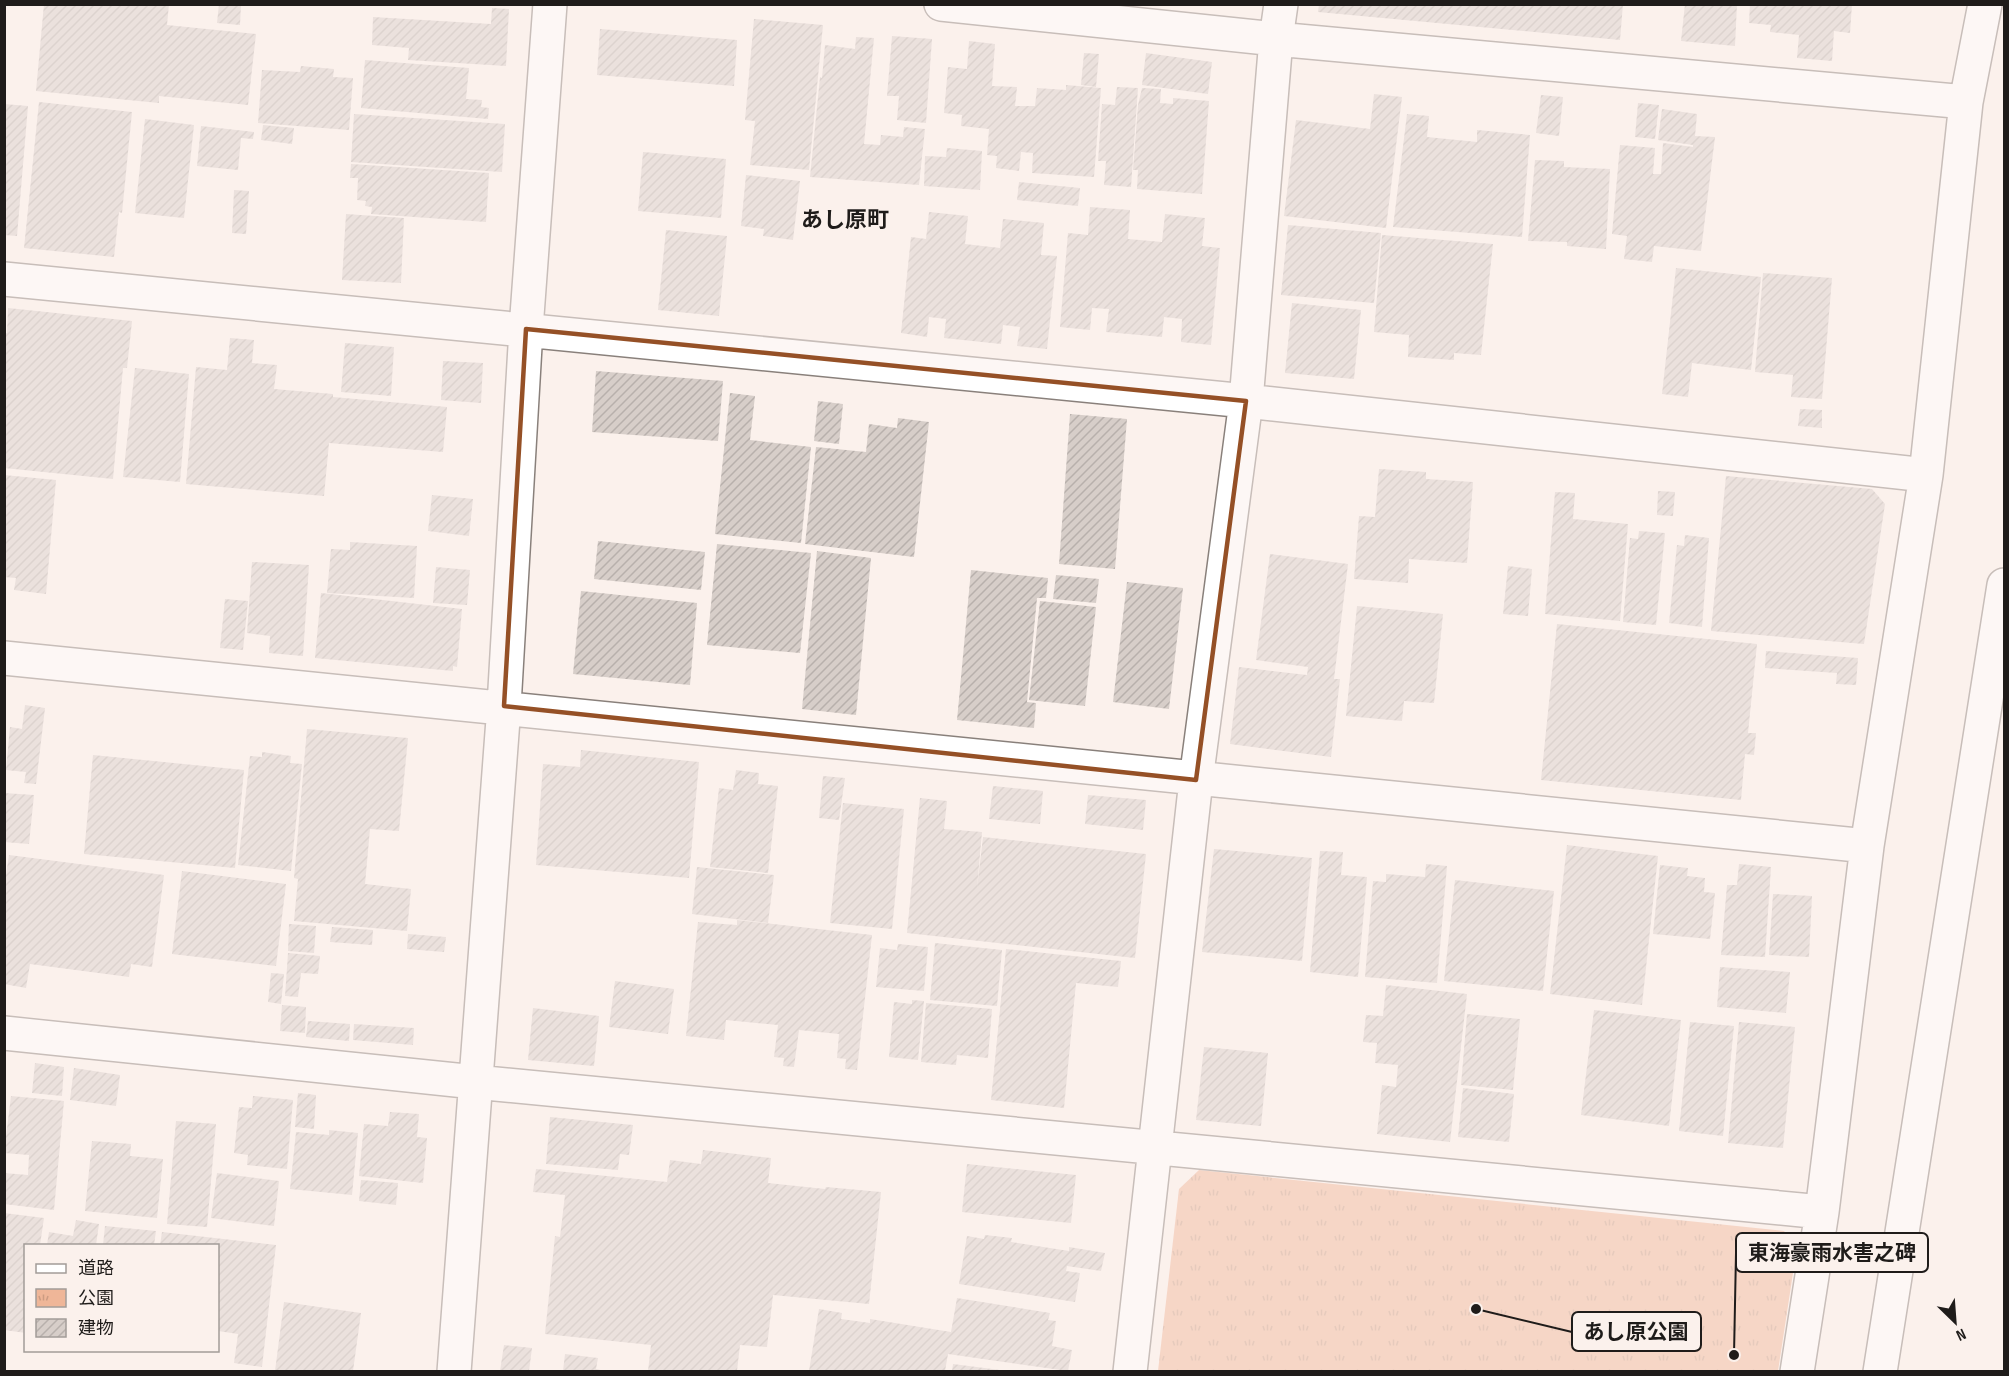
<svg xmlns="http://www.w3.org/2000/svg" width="2009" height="1376" font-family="'Sofia Sans Condensed','Noto Sans JP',sans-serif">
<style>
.park{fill:url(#park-tufts)}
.building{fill:url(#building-hatch)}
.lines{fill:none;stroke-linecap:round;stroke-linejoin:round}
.minor-casing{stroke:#89807b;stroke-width:36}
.minor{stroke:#fff;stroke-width:33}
.marked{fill:none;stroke:#955026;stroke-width:4.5;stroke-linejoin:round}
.labels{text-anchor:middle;stroke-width:4.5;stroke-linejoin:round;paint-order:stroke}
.quarter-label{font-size:22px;font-weight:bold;fill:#1f1c1a;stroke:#fbf1ec}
.leader{fill:none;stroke:#1f1c1a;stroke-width:2}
.callout-dot{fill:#1f1c1a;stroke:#fbf1ec;stroke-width:2}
.callout{fill:#fbf1ec;stroke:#1f1c1a;stroke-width:2}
.callout-label{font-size:21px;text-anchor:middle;font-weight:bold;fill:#1f1c1a}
</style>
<defs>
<pattern id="park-tufts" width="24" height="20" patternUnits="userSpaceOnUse" patternTransform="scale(1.5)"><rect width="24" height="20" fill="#efb698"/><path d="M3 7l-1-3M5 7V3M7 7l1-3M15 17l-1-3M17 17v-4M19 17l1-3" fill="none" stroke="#cc9c82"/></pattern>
<pattern id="building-hatch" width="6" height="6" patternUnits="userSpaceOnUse" patternTransform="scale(1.5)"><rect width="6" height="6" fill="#d7cec9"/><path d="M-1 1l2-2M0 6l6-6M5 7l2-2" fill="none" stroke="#b8b0ac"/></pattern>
</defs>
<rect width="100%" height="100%" fill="#fbf1ec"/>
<!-- park -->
<path class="park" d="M1199,1170L1784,1231L1797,1247L1778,1371H1158L1179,1189Z"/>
<!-- building -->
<path class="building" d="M44,4H169L167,25L256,34L248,105L159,96V103L36,91Z
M219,4H241L240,25L217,23Z
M1319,4H1623L1620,40L1318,12Z
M1685,4H1737L1735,46L1681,41Z
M1750,4H1852L1850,33L1834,31L1832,61L1797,58L1799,35L1770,32L1771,25L1749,23Z
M492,8L509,9L506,66L408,60L409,48L372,45L373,17L491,24Z
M754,19L823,25L809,170L750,165L755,121L745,120Z
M600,29L737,40L734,86L597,75Z
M892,36L932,39L926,123L897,120L899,96H887Z
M856,37L874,38L864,144L880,145L881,135L903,137L904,127L925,129L919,185L810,177L820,77L822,78L825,45L855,49Z
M969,41L995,44L992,86L1017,87L1015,106H1035L1037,88L1066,90V85L1101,88L1094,177L1032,173L1033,153L1021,152L1019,171L996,168L997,156L987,155L989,129L961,126L962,115L944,113L948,67L967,69Z
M1084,53L1099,54L1096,87L1081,85Z
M1146,53L1212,62L1208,94L1142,85Z
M365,60L469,68L466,99L482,100L481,107L489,108L488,119L361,108Z
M301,66L334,69L333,77L353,78L349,130L258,123L262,70L300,72Z
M1117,87L1138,88L1131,187L1104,185L1106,161H1098L1102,104L1115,105Z
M1142,88L1161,89L1160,103L1173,104V98L1209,101L1202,194L1137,189L1138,170H1133L1138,105Z
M1374,94L1402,97L1386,228L1284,216L1296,120L1370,129Z
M1541,95L1563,97L1559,136L1536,133Z
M39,102L132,112L122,213L119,212L114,257L24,248Z
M1638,103L1659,105L1655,139L1635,137Z
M4,104L28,106L17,236L4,235Z
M1662,109L1697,114L1695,136L1715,137L1701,251L1654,246L1652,262L1624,259L1627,236L1612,234L1620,145L1655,148L1653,174H1661L1663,143L1693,147V145L1658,140Z
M354,114L505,124L502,172L351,162Z
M1407,114L1429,116L1427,137L1477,142V130L1530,135L1522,237L1393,227Z
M145,119L194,125L184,218L135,213Z
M263,125L294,128L292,144L261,140Z
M201,126L254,132L253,139L241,138L238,170L197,166Z
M947,148L982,151L980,190L924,186L925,156L946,157Z
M643,152L726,159L721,218L638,211Z
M1535,160L1564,161V167L1610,169L1606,249L1567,246V242L1528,241Z
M351,164L489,173L486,222L371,214L372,207L365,206L366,201L357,200L358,178H350Z
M746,175L800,181L793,240L763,236L764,229L741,226Z
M1019,182L1080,188L1078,206L1017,200Z
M234,190L249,191L246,234L232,233Z
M1090,207L1130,210L1128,239L1162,242L1165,214L1205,218L1202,246L1220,248L1211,345L1181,342L1182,319L1164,317L1162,337L1106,332L1109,309L1092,308L1090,330L1060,327L1068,233L1088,235Z
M929,212L968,216L965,244L1000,248L1003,219L1044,223L1041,255L1057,256L1047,349L1017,346L1020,327L1003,325L1001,344L944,338L946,319L929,317L927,337L901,333L911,237L926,239Z
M346,214L404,218L401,283L342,280Z
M1288,225L1381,233L1374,303L1281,295Z
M666,230L727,236L719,316L658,310Z
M1382,235L1493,244L1481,355L1454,353V360L1408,357L1409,335L1374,332Z
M1676,268L1761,277L1751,370L1692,363L1688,397L1662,394Z
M1763,273L1832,278L1822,399L1791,397L1793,375L1755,372Z
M1292,303L1361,310L1354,379L1285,373Z
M8,308L132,321L127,368H123L113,479L4,468V333H7Z
M230,338L254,340L252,363L277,365L274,389L333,394V397L447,407L443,452L329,443L324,496L186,484L196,367L227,370Z
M345,343L394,347L391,396L341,392Z
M443,361L483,363L481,403L441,400Z
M135,368L189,374L180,482L123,477Z
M596,371L723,381L718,441L592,432Z
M730,393L755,396L750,440L811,447L801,543L715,534Z
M818,401L843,404L839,444L814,441Z
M1800,409L1822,410V428L1798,426Z
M1070,414L1127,419L1115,569L1059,564Z
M898,418L929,422L914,557L805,544L816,447L866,452L869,424L897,428Z
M1379,469L1426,472V479L1473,482L1467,563L1409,559L1408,583L1354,579L1359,516L1375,517Z
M4,475L56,480L46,594L14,590L16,578L4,577Z
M1726,476L1872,489L1885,504L1864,644L1711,631Z
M1658,491L1675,492L1673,516L1657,515Z
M1555,492L1575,493L1573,519L1628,524L1620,621L1545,614Z
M432,495L473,499L469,536L428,531Z
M1639,531L1665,533L1656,625L1623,622L1630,538L1638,539Z
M1685,535L1709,538L1702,627L1669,623L1677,545L1684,546Z
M598,541L705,552L701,590L594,579Z
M350,542L417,546L414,598L327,593L331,549L350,550Z
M717,544L811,553L800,653L707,645Z
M817,551L871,558L856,715L802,709Z
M1270,554L1348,564L1334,679H1340L1331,757L1230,744L1239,667L1307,675L1308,667L1256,660Z
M252,562L309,565L303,656L269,653L270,636L247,633Z
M1508,566L1532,569L1528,616L1503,614Z
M436,567L470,570L467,605L433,603Z
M971,570L1048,578L1046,598H1037L1027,702L1036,703L1034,728L957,720Z
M1056,575L1099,579L1096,603L1053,599Z
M1127,582L1183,588L1169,709L1113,702Z
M581,591L697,603L690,685L573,674Z
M321,593L462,609L457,667L453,666V671L315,658Z
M225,599L248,601L243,650L220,648Z
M1040,601L1096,607L1085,706L1029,700Z
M1357,606L1443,614L1434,703L1404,701L1402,721L1346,716Z
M1557,624L1757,644L1748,733H1756L1754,755L1745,754L1741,800L1541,780Z
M1766,651L1858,658L1856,685L1836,684L1837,673L1765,668Z
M25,705L45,708L36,784L24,783L26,772L6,770L10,727L22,729Z
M307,729L408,738L399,831L370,829L365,884L411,889L407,931L294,921L298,879L294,878Z
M581,750L699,762L689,878L536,865L543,764L580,767Z
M262,752L291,756L290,763L302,764L291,871L238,865L250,756L262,757Z
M93,755L244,770L235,868L84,854Z
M736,770L759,773L758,784L778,786L768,873L710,867L719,788L733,790Z
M823,776L845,778L839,820L819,818Z
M993,786L1043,791L1040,824L989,819Z
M4,793L34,795L29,844L4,842Z
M1088,795L1146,800L1143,830L1085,824Z
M920,798L947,801L944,829L982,832L977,888L983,837L1146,854L1135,958L907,933Z
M843,803L904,809L892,929L830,923Z
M1567,845L1658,856L1642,1005L1550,994Z
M1214,849L1312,858L1302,961L1202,952Z
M1320,851L1343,852L1341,875L1367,877L1358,977L1310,972Z
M9,855L164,875L152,967L131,964L129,977L30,964L26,988L4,984V888Z
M1426,864L1447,866L1437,983L1365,977L1373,881L1386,882V874L1425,877Z
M1739,864L1771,867L1765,957L1721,955L1727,885H1737Z
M1660,865L1688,868L1687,876L1705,878L1704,892L1715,893L1710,939L1653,934Z
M697,867L774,875L768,923L692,914Z
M182,871L286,884L276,966L172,954Z
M1455,880L1554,891L1543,991L1444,981Z
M1773,894L1812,896L1809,957L1769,955Z
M737,920L872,935L857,1070L845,1069L846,1059L837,1058L839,1034L799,1030L794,1067L783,1066L784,1058L774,1057L778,1025L726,1020L724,1040L686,1036L698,922L737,925Z
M289,924L316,926L314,953L288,951Z
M332,927L373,930L372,945L330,942Z
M408,934L446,937L444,952L407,949Z
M935,943L1002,950L997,1006L930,1000Z
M898,944L928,947L924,991L876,987L880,948L897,950Z
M1006,949L1121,961L1118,987L1076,983L1064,1108L991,1100Z
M288,953L320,956L318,974L301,973L298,997L285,996Z
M1720,967L1790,972L1786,1013L1717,1007Z
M271,973L284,974L281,1004L268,1002Z
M615,981L674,989L668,1034L609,1027Z
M1386,985L1467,994L1450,1142L1377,1134L1382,1085L1396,1087L1398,1065L1375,1063L1377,1043L1363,1042L1366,1015L1383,1016Z
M912,1000L924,1001L918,1060L889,1057L894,1002L912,1004Z
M926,1003L992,1009L988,1058L957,1055L956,1065L921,1062Z
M282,1005L306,1007L305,1033L280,1031Z
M533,1008L599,1016L594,1066L528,1060Z
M1594,1010L1681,1020L1669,1126L1581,1115Z
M1467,1014L1520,1019L1513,1090L1461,1085Z
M308,1021L350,1024L349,1041L306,1037Z
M1690,1022L1734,1026L1723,1136L1679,1131Z
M1739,1022L1795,1027L1783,1148L1728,1143Z
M354,1024L414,1028L413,1045L353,1040Z
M1204,1047L1268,1053L1261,1126L1196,1120Z
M35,1063L64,1067L62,1096L32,1093Z
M74,1068L120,1075L116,1106L70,1100Z
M1463,1088L1514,1094L1509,1142L1458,1137Z
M298,1093L316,1095L314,1129L295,1127Z
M11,1096L64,1101L54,1210L4,1204V1173L28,1175L29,1155L4,1153Z
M253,1096L293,1100L287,1169L247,1165L248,1155L234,1153L239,1107L252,1108Z
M390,1112L419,1114L417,1137L427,1138L423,1183L359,1176L364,1124L388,1126Z
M550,1117L633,1125L629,1155L620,1154L618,1170L546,1164Z
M176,1121L216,1124L207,1227L167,1224Z
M329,1130L358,1133L352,1195L290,1189L296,1132L329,1135Z
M92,1141L131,1144L130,1156L163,1159L157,1218L85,1211Z
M703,1150L771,1158L768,1183L825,1189L826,1187L881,1192L869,1304L773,1295L767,1347L740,1345L737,1371H648L651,1345L545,1334L555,1236L560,1237L565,1195L533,1192L536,1169L667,1182L670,1160L701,1164Z
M967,1164L1076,1175L1071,1223L962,1212Z
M217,1173L279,1181L274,1226L211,1218Z
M361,1180L398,1183L396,1205L359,1201Z
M4,1213L44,1218L40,1245H26V1333L4,1330Z
M76,1220L99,1224L96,1245H47L49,1232L73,1236Z
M105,1226L156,1231L154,1245H103Z
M162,1232L276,1245L262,1367L234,1363L238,1334L218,1331V1245H160Z
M985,1235L1012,1238L1011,1242L1069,1251V1247L1105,1253L1101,1271L1067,1266L1066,1271L1080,1273L1075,1302L959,1284L967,1236L984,1239Z
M957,1298L1050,1313L1048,1320L1056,1321L1052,1346L1072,1350L1068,1371L948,1354L945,1371H809L819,1309L842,1313L841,1319L870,1323V1319L951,1332Z
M284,1302L361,1313L353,1371H275Z
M504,1345L532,1348L529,1371H500Z
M565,1354L598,1358L596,1369L605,1371H563Z
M953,1364L1000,1370V1371H952Z"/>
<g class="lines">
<!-- minor casing -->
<g class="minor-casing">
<path id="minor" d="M941,4L1276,39L1966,102
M4,279L1246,401L1926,475
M4,658C626,718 1246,784 1867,846
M4,1033L475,1082L1822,1212
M454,1372L504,706L526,329L550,4
M1130,1372L1196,780L1246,401L1276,39L1281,4
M1797,1372L1822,1212L1867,846L1926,475L1966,102L1985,4
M1880,1372L2004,585"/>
</g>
<!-- minor -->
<use href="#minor" class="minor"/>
</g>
<!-- marked area -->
<path d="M0 0H2009V1376H0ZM526,329L1246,401L1196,780L504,706Z" fill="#fbf1ec" fill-opacity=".55" fill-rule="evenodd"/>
<path class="marked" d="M526,329L1246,401L1196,780L504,706Z"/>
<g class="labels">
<!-- quarter labels -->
<g class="quarter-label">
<text x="845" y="227">あし原町</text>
</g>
</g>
<!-- callouts -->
<path class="leader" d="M1734 1355L1736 1253M1476 1309L1572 1332"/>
<g class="callout-dot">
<circle cx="1734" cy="1355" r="6"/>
<circle cx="1476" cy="1309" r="6"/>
</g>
<g class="callout">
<rect x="1736" y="1233" width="192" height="39" rx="6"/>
<rect x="1572" y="1312" width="129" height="39" rx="6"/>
</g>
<g class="callout-label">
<text x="1832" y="1260">東海豪雨水害之碑</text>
<text x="1636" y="1339">あし原公園</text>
</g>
<!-- border -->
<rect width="2009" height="1376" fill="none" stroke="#1f1c1a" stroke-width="12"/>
<!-- legend -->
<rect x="24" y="1244" width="195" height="108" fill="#fbf1ec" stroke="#a39c98" stroke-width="1.5"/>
<rect x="36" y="1264" width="30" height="9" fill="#ffffff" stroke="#a39c98" stroke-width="1.5"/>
<text x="78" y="1274" font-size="18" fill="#1f1c1a">道路</text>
<rect x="36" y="1289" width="30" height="18" fill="url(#park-tufts)" stroke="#a39c98" stroke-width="1.5"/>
<text x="78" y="1304" font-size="18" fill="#1f1c1a">公園</text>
<rect x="36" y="1319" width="30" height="18" fill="url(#building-hatch)" stroke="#a39c98" stroke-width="1.5"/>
<text x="78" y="1334" font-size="18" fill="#1f1c1a">建物</text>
<!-- north arrow -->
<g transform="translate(1955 1322) rotate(155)" stroke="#fbf1ec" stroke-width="4.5" paint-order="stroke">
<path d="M0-4.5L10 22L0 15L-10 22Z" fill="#1f1c1a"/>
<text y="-9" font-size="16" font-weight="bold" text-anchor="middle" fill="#1f1c1a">N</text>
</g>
</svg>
